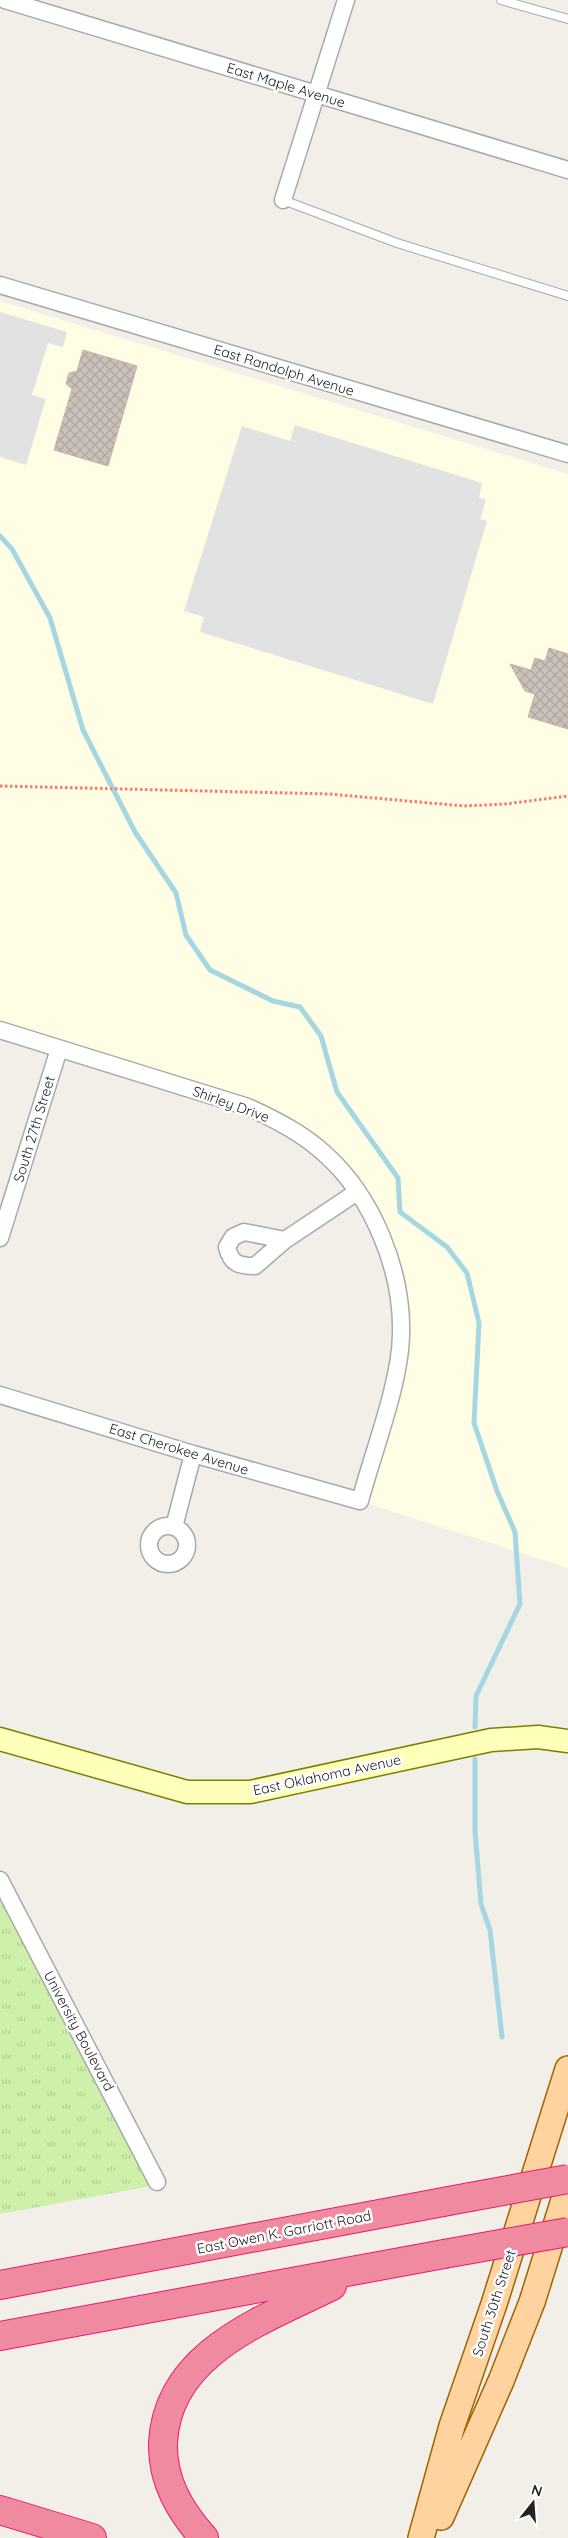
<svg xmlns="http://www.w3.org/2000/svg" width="568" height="2538" font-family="Quicksand,sans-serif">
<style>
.education{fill:#fffee4}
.grass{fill:url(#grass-tufts)}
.parking{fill:#e2e2e2}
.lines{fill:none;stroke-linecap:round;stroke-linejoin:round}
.stream{stroke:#a5d7e3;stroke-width:5}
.building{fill:url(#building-cross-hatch);stroke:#c6b4a8}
.lane-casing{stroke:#a9a9a9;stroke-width:10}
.street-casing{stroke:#a9a9a9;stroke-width:19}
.secondary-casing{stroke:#788100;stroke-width:25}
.primary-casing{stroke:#9f6500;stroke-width:28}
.highway-casing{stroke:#ec1a69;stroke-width:30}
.path{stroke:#ff766c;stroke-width:3;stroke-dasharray:2.5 2.5;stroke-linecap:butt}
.lane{stroke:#fff;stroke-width:8}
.street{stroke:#fff;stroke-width:16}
.secondary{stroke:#feffb9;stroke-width:22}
.primary{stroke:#ffd3a0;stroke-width:25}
.highway{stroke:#ef8aa0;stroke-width:28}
.highway-bridge-casing{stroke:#ec1a69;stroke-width:30;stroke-linecap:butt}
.highway-bridge{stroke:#ef8aa0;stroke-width:28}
.labels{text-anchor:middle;stroke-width:5;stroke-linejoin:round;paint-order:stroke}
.street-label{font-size:14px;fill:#222;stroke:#fff}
</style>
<defs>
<pattern id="grass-tufts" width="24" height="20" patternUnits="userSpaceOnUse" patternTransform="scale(1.25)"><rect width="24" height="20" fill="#cff0aa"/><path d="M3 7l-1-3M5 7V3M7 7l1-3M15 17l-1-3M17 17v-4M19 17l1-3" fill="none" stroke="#b1ce92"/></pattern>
<pattern id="building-cross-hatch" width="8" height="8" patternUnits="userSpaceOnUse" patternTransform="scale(1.25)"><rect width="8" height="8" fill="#cbc1ba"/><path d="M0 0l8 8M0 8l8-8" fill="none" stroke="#aea6a0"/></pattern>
</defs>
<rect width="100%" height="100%" fill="#f2eee8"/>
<!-- education -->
<path class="education" d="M0,301L568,474V1568L360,1501L395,1376L396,1284L357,1192L287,1125L0,1031Z"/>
<!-- grass -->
<path class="grass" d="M0,1900L151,2186L0,2214Z"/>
<!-- parking -->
<path class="parking" d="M0,312L67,332L63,347L48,343L32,395L46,399L26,465L0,457Z
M295,425L482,483L479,497L486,500L480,519L487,521L433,704L200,632L204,617L184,611L242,426L290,441Z"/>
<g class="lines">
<!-- stream -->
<path class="stream" d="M0,536L12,549L50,618L83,730L135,832L176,893L186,935L210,970L273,1001L300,1007L321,1036L337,1092L398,1178L400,1212L447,1247L467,1273L479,1323L474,1423L497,1491L515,1532L520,1604L476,1696L475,1727
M475,1759V1831L481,1904L490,1930L502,2037"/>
</g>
<!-- building -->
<path class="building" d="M83,350L137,366L108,466L54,450L72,389L66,384L69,373L77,371Z
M549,648L568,654V729L528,717L535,694L525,691L510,664L531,670L535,658L545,661Z"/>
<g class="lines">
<!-- lane casing -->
<g class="lane-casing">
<path id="lane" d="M501,0L568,19
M283,200L397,243L568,296"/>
</g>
<!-- street casing -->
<g class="street-casing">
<path id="street" d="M5,0L568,170
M283,200L346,0
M0,285L568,454
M0,1030L248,1107C276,1120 302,1133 325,1154C373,1197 403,1271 401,1335C400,1384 373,1452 360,1501L193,1454L0,1395
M0,1238L59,1049
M285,1240L255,1266C239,1266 231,1264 227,1247L233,1237L244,1232L285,1240L357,1192
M149 1545a19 19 0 1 1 38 0a19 19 0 1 1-38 0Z
M174,1527L193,1454
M0,1880L157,2182"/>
</g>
<!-- secondary casing -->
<g class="secondary-casing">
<path id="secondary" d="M0,1739L187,1792H250L491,1740L538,1737L568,1741"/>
</g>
<!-- primary casing -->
<g class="primary-casing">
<path id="primary" d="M441,2517L501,2381L532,2302L568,2187
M421,2538L452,2426L494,2304L568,2069"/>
</g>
<!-- highway casing -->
<g class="highway-casing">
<path id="highway" d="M0,2285L470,2197
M0,2336L444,2254
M0,2510L92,2538
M204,2538C180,2511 162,2481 163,2443C167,2353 263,2320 332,2286"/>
</g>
<!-- path -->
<path class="path" d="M0,786L329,794L464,806L505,804L568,796"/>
<!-- lane -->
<use href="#lane" class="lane"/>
<!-- street -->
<use href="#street" class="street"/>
<!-- secondary -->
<use href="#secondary" class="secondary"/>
<!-- primary -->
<use href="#primary" class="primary"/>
<!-- highway -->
<use href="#highway" class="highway"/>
<!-- highway-bridge casing -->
<g class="highway-bridge-casing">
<path id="highway-bridge" d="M470,2197L568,2179
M444,2254L568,2232"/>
</g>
<!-- highway-bridge -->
<use href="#highway-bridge" class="highway-bridge"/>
</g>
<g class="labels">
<!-- street labels -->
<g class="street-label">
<text transform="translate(286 85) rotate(17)" y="5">East Maple Avenue</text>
<text transform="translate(284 370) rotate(17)" y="5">East Randolph Avenue</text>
<text transform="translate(231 1104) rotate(20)" y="5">Shirley Drive</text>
<text transform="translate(34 1129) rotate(-73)" y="5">South 27th Street</text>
<text transform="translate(179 1449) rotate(17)" y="5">East Cherokee Avenue</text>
<text transform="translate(327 1775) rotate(-12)" y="5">East Oklahoma Avenue</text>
<text transform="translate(79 2031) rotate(62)" y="5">University Boulevard</text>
<text transform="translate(284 2232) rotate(-11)" y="5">East Owen K. Garriott Road</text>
<text transform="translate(494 2303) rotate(-72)" y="5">South 30th Street</text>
</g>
</g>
<!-- north arrow -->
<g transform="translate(533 2503) rotate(17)" stroke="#ffffff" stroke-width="4" paint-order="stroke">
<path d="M0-4L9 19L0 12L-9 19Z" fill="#222222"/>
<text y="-8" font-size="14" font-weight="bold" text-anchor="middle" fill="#222222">N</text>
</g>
</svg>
